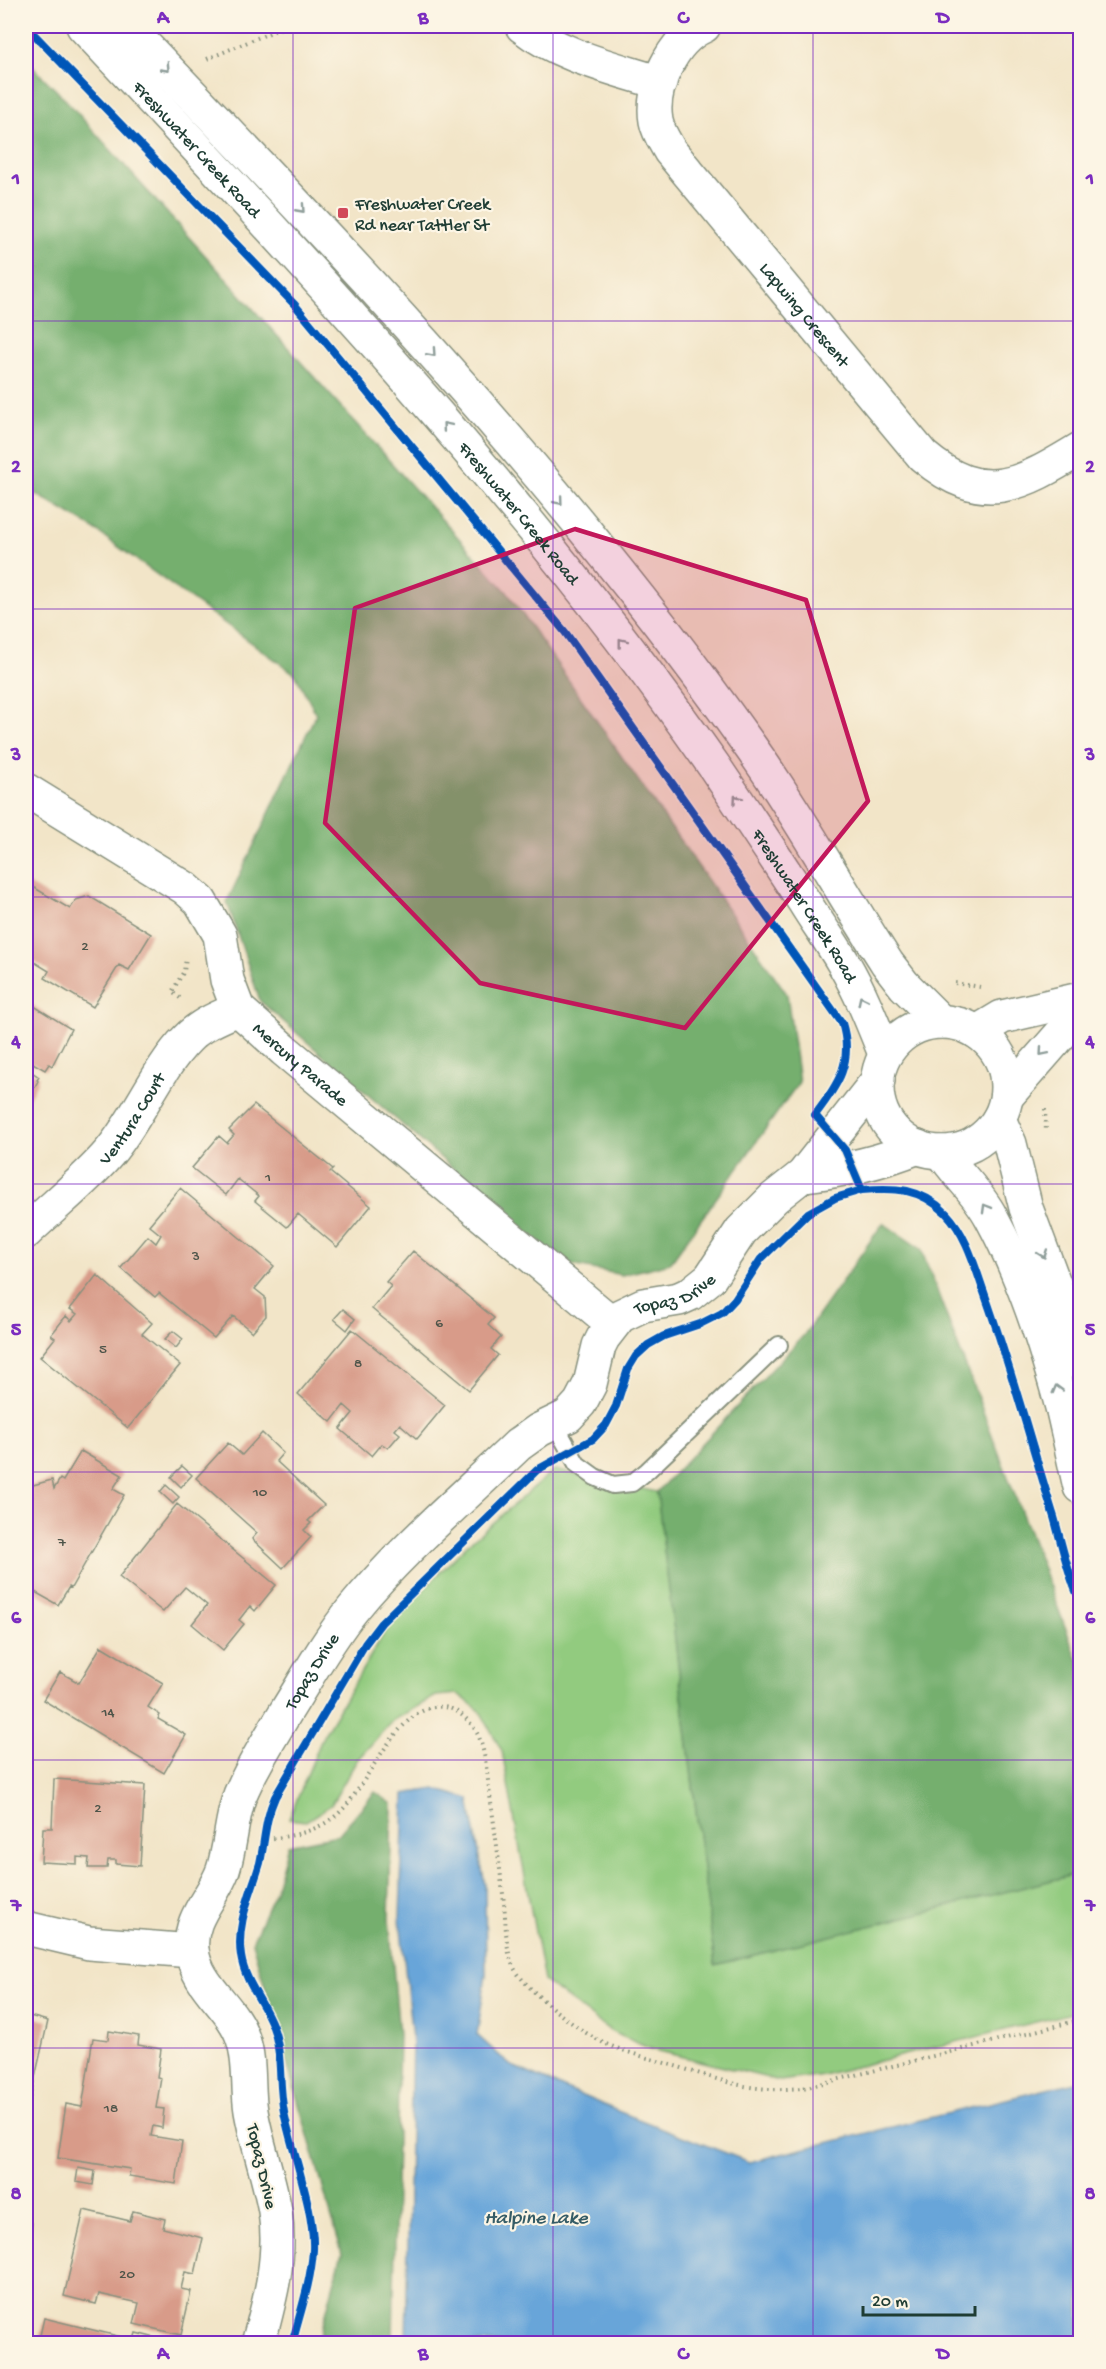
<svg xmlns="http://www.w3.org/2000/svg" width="1106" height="2369" font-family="'Gochi Hand',sans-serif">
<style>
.green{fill:#92cb7f;stroke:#58845a;stroke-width:1.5}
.forest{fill:#75af6e;stroke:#4a7651;stroke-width:1.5}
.water{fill:#67a5d9;stroke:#437186;stroke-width:1.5}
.building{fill:#d89b89}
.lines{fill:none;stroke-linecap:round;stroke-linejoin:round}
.lane-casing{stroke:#88917e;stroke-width:20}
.street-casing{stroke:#88917e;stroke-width:36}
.secondary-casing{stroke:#88917e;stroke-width:36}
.path{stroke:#88917e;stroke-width:4;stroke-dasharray:1.5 4.5;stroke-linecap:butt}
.lane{stroke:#fff;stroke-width:16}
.street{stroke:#fff;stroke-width:33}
.secondary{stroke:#fff;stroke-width:33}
.cycleway-casing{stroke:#fcf5e5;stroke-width:11}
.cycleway{stroke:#0057b8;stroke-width:8}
.oneway{stroke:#8f9e9a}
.marked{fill:#c2185b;fill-opacity:0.2;stroke:#c2185b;stroke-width:4.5;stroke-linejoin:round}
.grid{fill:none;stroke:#7b2cbf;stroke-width:1.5;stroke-opacity:0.55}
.poi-dot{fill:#d1495b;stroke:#fcf5e5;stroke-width:2}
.labels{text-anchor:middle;stroke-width:4.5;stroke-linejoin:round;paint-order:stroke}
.number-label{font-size:15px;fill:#4d5449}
.street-label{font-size:18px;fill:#1f3d34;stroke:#fcf5e5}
.poi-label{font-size:18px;fill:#1f3d34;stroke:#fcf5e5;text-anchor:start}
.water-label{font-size:20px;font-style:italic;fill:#355c66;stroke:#fcf5e5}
.neatline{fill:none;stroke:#7b2cbf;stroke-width:2}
.grid-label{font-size:20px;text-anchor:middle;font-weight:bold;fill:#7b2cbf}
</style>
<rect width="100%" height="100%" fill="#fcf5e5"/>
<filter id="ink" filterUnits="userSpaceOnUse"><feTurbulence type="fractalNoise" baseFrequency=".0167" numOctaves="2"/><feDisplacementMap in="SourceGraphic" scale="12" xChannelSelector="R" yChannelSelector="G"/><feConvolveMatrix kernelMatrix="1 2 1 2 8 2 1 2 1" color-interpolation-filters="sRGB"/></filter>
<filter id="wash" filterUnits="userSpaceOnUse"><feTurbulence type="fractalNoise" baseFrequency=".008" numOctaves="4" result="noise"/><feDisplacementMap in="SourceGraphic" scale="24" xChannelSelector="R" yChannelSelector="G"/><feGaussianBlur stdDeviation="1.35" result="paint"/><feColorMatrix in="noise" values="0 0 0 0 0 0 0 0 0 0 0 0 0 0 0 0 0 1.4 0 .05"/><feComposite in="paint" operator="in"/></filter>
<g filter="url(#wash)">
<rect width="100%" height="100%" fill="#f2e5c8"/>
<!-- green -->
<path class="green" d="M554,1470L657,1492L715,1965L1080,1873V2011L823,2075L780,2081L651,2049L612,2032L544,1981L502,1751L480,1711L458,1694L436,1696L393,1720L357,1760L331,1805L306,1821L289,1819L323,1736L390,1623L469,1543Z"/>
<!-- forest -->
<path class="forest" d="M26,60L64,98L507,592L787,994L799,1082L670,1263L622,1275L562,1263L260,1001L227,902L316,714L295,674L88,525L26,488Z
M883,1223L921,1249L1077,1658L1080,1663V1873L715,1965L657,1492L804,1335Z
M375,1792L392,1804L389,1919L399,2035L393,2343H318L342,2253L252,1942L276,1888L288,1845L338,1835Z"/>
<!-- water -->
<path class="water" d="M435,1789L469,1799L485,1885L486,1975L477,2035L510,2065L620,2112L749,2162L1080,2081V2343H406L412,2039L400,1918L404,1794Z"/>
<g id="blocks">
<!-- building -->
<path class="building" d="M28,884L70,909L76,900L89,896L151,934L129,970L119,965L93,1007L45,978L49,971L26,957V888Z
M26,1001L71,1029L52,1066L49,1064L45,1070L33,1063L29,1070L39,1077L37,1080L38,1081L26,1103Z
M254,1105L333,1169L330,1172L371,1206L337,1247L298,1214L287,1227L255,1201L259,1196L238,1179L226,1195L192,1168L219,1136L227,1143L234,1135L229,1130Z
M180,1188L274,1266L255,1289L265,1297L266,1316L252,1332L233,1316L214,1338L159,1293L155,1297L121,1268L148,1236L156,1243L161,1235L149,1225Z
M413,1251L494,1318L488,1325L501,1337L491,1349L498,1355L469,1390L372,1309L391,1286L386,1282Z
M97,1275L152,1323L142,1334L180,1365L128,1428L40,1357L55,1338L51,1335L66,1316L71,1321L77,1314L70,1309Z
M343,1309L355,1319L347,1330L334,1319Z
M352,1329L445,1405L417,1439L400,1424L395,1430L400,1434L388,1448L382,1444L372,1456L340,1429L353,1413L344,1405L331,1422L298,1394Z
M173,1331L183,1339L176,1348L165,1339Z
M262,1433L283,1453L276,1461L324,1505L308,1521L311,1523L304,1530L311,1537L283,1568L252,1539L257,1533L196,1478L228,1443L242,1455Z
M81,1451L122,1475L113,1489L124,1495L71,1588L69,1587L58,1605L26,1587V1491L32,1495L29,1486L52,1480L54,1489L60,1479L63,1481Z
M182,1466L192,1475L181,1487L171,1477Z
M166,1485L179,1497L173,1504L160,1492Z
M177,1504L276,1585L255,1611L250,1606L239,1620L244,1624L223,1650L192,1624L207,1605L185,1587L163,1612L119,1577Z
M101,1646L163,1683L148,1707L160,1715L158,1719L186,1735L164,1773L43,1700L60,1672L79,1683Z
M54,1779L145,1785L140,1866L116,1864V1860H108L107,1868H88L89,1858L77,1857V1864L41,1862L43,1828H52Z
M26,2015L48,2021L28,2108H26Z
M109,2031L139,2036L138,2045L161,2049L157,2077L161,2078L156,2108L164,2109L162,2128L153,2126L151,2136L182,2141L176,2184L129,2176L130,2169L58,2158L66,2104L82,2107L93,2038L108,2040Z
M78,2168L95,2171L93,2185L76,2182Z
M84,2210L130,2221L133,2211L165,2219L163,2228L203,2238L195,2274L185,2272L181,2289L191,2291L181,2335L134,2324L139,2303L99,2294L96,2304L64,2296Z
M26,2221L32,2223L26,2247Z
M44,2318L134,2340L136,2333L179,2344H38Z"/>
</g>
</g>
<g filter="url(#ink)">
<use href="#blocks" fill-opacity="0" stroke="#88917e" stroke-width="1.5"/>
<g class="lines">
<!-- lane casing -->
<g class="lane-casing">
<path id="lane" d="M554,1423L577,1464L595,1477L613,1485L632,1483L647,1471L779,1345"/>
</g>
<!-- street casing -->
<g class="street-casing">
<g id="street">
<path d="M522,26C560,56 614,68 660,83"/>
<path id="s1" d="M704,26C673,39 650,88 656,121C658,132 665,142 670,151L923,456C983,507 1021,485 1080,449"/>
<path id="s2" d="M26,790L185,888L200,901L220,935L227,980L238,1009L284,1050L613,1324"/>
<path d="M977,1032L1002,1017L1080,999"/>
<path d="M1007,1096L1069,1025L1080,1009"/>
<path d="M803,1175C843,1171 881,1162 918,1147"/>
<path id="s3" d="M26,1232C52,1207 87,1179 109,1153C138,1119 157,1069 187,1039C201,1024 220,1017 238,1009"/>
<path d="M26,1928L89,1943L192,1951"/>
<path id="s4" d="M258,2344C270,2300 282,2257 275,2211C269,2177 257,2145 251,2111C247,2087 251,2062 243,2039C233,2006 196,1987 192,1950C188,1918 213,1898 223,1870C231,1845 231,1819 240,1795C252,1766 269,1740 285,1713C307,1678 327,1641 353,1609C401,1550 463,1498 518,1445L539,1430L568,1416L580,1403L590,1384L599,1346L603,1338L620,1316L643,1305L679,1299L690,1294L710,1278L741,1231L774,1198L803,1175L878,1080"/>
</g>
</g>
<!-- secondary casing -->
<g class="secondary-casing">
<g id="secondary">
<path id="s5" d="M83,26C304,262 528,500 714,766C745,812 775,857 805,903C818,924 832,943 844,964C861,993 873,1024 885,1054"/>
<path d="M126,26C345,253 564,484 747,742C798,813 840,890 887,963L904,985L941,1022"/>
<circle cx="942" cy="1087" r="65"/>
<path d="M999,1119L1010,1144L1026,1208L1060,1299L1080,1364"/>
<path d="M942,1152C957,1175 978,1192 991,1217C1024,1278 1045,1344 1063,1411C1069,1436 1074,1462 1080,1487"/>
</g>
</g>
<!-- path -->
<path class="path" d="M207,59L286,26
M955,983L980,987
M180,998L172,992L184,971L186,959
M1045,1109L1046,1132
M267,1839C295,1836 321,1831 342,1810C367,1786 399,1702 443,1707C458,1708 473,1723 479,1737C486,1755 487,1776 490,1795C495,1831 500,1867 504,1903C506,1923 505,1947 513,1966C525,1990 581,2033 606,2044C628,2053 652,2059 675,2066C702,2074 730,2085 758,2088C773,2090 788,2089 803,2088L1080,2020"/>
<!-- lane -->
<use href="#lane" class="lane"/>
<!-- street -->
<use href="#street" class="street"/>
<!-- secondary -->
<use href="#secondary" class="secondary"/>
<!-- cycleway casing -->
<g class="cycleway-casing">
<path id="cycleway" d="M26,26L295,305L565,632L842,1023C854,1062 838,1085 815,1115L845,1150L862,1190C895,1187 921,1188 946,1213C967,1235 975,1267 985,1295C1011,1368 1031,1443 1054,1517C1061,1541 1069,1580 1080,1600
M292,2344C300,2313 311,2282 313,2250C315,2211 292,2152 284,2112C278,2083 283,2054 273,2027C264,2002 245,1983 241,1956C236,1923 251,1894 260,1863C265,1840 265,1819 275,1797L365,1644L381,1623L537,1470L593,1439L606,1425L616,1406L628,1369L636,1356L648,1345L664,1336L700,1324L722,1313L735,1299L761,1259L808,1213L835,1198L862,1190"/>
</g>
<!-- cycleway -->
<use href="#cycleway" class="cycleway"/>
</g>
<!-- one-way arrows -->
<defs><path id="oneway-chevron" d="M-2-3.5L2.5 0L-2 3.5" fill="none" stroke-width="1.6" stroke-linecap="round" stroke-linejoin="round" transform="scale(1.5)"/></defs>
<g class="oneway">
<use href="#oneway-chevron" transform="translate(166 68) rotate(46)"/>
<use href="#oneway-chevron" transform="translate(301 209) rotate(48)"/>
<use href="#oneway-chevron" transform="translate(432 353) rotate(48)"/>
<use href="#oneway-chevron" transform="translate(446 426) rotate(-130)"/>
<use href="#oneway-chevron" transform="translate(559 501) rotate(50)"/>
<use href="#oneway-chevron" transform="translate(622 642) rotate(-128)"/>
<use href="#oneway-chevron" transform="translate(737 799) rotate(-125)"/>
<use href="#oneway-chevron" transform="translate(862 1000) rotate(-116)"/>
<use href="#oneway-chevron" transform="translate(1043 1052) rotate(131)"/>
<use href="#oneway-chevron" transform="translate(986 1208) rotate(-120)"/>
<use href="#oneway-chevron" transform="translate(1043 1254) rotate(70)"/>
<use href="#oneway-chevron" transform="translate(1057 1389) rotate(-105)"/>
</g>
</g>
<!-- marked area -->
<path class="marked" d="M575,529L806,600L868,801L685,1028L480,983L325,823L355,608Z"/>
<!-- grid -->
<path class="grid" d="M293,26V2344M553,26V2344M813,26V2344M26,321H1080M26,609H1080M26,897H1080M26,1184H1080M26,1472H1080M26,1760H1080M26,2048H1080"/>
<!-- markers -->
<rect class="poi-dot" x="337" y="207" width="12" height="12" rx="3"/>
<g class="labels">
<!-- number labels -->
<g class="number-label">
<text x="85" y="950">2</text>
<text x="268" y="1181">1</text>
<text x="196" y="1260">3</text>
<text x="439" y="1327">6</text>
<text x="103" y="1353">5</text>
<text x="358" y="1367">8</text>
<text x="260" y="1496">10</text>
<text x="62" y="1546">7</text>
<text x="108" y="1716">14</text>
<text x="98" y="1812">2</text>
<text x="111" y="2112">18</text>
<text x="127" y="2278">20</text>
</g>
<!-- street labels -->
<g class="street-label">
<text dy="6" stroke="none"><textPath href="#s5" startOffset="168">Freshwater Creek Road</textPath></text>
<text dy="6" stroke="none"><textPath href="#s1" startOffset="358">Lapwing Crescent</textPath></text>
<text dy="6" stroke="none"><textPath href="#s5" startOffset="654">Freshwater Creek Road</textPath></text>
<text dy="6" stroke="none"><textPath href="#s5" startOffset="1140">Freshwater Creek Road</textPath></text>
<text dy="6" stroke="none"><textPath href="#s2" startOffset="406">Mercury Parade</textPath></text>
<text dy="6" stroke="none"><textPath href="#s3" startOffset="156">Ventura Court</textPath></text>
<text dy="6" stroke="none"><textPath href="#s4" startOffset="1262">Topaz Drive</textPath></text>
<text dy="6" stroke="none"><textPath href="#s4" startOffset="722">Topaz Drive</textPath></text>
<text transform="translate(263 2166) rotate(77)" y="6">Topaz Drive</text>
</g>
<!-- poi labels -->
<g class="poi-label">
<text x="355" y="209">Freshwater Creek<tspan x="355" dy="21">Rd near Tattler St</tspan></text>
</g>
<!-- water labels -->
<g class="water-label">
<text x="536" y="2223">Halpine Lake</text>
</g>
</g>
<!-- margin -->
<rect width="1106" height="2369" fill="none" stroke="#fcf5e5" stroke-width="66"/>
<!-- scale -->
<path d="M863 2306v9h112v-9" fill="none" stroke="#1f3d34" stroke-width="3"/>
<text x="872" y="2306" font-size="18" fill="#1f3d34" stroke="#fcf5e5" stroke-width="4.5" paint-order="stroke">20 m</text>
<rect x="33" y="33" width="1040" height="2303" class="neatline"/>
<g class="grid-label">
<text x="163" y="23">A</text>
<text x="423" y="23">B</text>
<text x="683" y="23">C</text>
<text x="943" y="23">D</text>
<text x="16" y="184">1</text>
<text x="1090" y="184">1</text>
<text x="16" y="472">2</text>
<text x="1090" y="472">2</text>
<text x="16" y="760">3</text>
<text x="1090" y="760">3</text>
<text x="16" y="1047">4</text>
<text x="1090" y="1047">4</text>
<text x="16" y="1335">5</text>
<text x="1090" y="1335">5</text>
<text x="16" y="1623">6</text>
<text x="1090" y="1623">6</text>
<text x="16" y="1911">7</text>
<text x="1090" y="1911">7</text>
<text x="16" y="2199">8</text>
<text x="1090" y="2199">8</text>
<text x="163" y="2359">A</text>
<text x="423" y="2359">B</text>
<text x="683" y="2359">C</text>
<text x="943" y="2359">D</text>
</g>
</svg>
